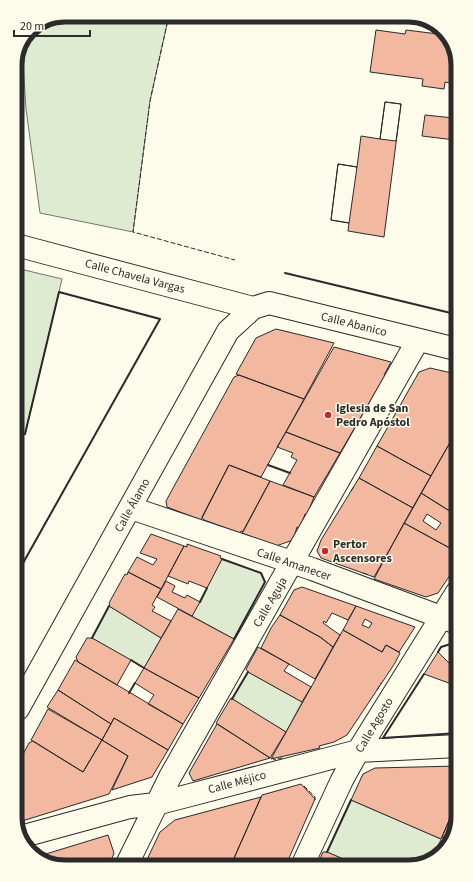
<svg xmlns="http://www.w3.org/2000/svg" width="473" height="882" font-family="'Source Sans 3',sans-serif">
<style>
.green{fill:#deebd1;stroke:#74746e}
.building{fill:#f2b8a0;stroke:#2b2b2b;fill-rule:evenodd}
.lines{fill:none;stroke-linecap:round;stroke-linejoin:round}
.street-casing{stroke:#2b2b2b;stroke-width:24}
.street{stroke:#fdfbea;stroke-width:22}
.fence{stroke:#2b2b2b;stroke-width:1;stroke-dasharray:5 2;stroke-linecap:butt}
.wall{stroke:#2b2b2b;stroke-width:2}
.poi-dot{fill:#c62828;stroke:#fdfbea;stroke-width:1.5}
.labels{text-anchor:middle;stroke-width:3;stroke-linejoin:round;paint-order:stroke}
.street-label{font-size:12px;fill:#2b2b2b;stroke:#fdfbea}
.poi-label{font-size:12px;font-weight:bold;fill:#2b2b2b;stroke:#fdfbea;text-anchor:start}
.rim{fill:none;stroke:#2b2b2b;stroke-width:5}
</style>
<rect width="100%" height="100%" fill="#fdfbea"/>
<!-- green -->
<path class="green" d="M65,15H169L150,101L133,232L40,213L26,109L22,47L30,29Z
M16,268L62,279L25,434L17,435Z
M222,559L261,573L265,582L234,639L192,616Z
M109,606L161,638L144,668L92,638Z
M248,672L302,702L286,732L232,699Z
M351,800L441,839L433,859L427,863L355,864L327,852Z"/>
<!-- building -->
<path class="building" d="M376,30L405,34L406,30L446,35L454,46V84L445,82L444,89L422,86L423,79L370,72Z
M385,102L401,104L384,237L348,231L349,223L331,220L338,164L357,167L361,136L380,139Z
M385,102L401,104L396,141L380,139Z
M425,115L454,118L455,140L422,136Z
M338,164L357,167L349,223L331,220Z
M276,329L334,343L304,399L236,374L256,338Z
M334,347L391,362L384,375L385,376L340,453L286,432Z
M430,368L456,374V432L431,476L377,446L419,372Z
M239,375L304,399L261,477L229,465L201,520L167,507L166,501L234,377Z
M286,432L340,453L314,497L283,485L297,460L291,457L293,453L277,447Z
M456,432V515L421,493Z
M377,446L431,476L413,508L359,478Z
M229,465L270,481L243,532L241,531L240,533L204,520L202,517Z
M359,478L413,508L374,577L321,558L317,551L321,540Z
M270,481L314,497L307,515L305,514L300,528L297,527L293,540L276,546L242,533Z
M421,493L456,515L457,552L404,523ZM427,514L441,523L436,530L423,521Z
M404,523L457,552V565L438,593L426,597L374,579Z
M151,534L184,546L161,589L128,572L137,557L153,565L157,559L140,553Z
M187,544L221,556L220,558L222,559L207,588L189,581L188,584L168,576L184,546L187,547Z
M128,572L161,589L152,605L155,607L152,611L171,621L161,638L109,606L110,605L109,603L125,574L127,575Z
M166,581L175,586L172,592L185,598L187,595L200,602L192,616L157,597Z
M302,587L356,606L348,620L332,613L326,623L324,621L323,623L340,635L333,647L320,637L280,615L294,590Z
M356,606L415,627L399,652L386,645L382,652L343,630ZM365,619L372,623L369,628L362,625Z
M178,609L234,639L199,698L144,668Z
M280,615L320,637L333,647L315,679L261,648L271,628Z
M343,630L382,652L386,645L400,653L395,663L347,735L334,742L319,746L320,748L271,759Z
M87,638H92L131,660L117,685L78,662L76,657Z
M258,647L289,664L284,671L311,687L302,702L248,672L246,669Z
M438,652L457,671V686L424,674Z
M75,660L183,724L168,750L114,718L111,724L58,690Z
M144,668L199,698L183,724L148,704L154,695L135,683Z
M58,690L111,724L102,740L47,707Z
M231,698L286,732L270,758L216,723Z
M48,709L102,740L83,772L31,740Z
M114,718L168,750L152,777L112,790L128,756L102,740Z
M217,724L250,745L270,758L193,781L189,773Z
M102,740L128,756L109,794L19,822V762L29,743L33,741L83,772Z
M458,766V800L441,839L351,800L363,774L375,768Z
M301,784L315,799L286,865H231L262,795Z
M261,797L231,865L144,866L160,832L175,820Z
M458,800V817L455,828L447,825Z
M447,825L455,828L451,841L442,837Z
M108,835L114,853L111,861L97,867H76L73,859L58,863V866L36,857Z
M439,845L446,848L435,857L434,856Z
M323,852H327L355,864H318Z"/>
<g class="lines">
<!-- street casing -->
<g class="street-casing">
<path id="street" d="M16,245L253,308
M131,508L312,569L457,623
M18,709L228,331L253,308L269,303L456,349
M20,837L130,807L156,804L358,751L458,746
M303,864L342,780L358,751L457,592
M126,866L170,777L418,340"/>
</g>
<!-- street -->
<use href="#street" class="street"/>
<!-- fence -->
<path class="fence" d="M169,15L150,101L133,232L235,260
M17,435L25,434L59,292L160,319L18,572
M351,491L355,485
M363,573L369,575
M377,690L381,683
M273,757L274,760L282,758L281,756
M304,786L315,797V800"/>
<!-- wall -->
<path class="wall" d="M285,273L455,314
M17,435L25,434L59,292L160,319L18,572
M268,465L290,473
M222,559L261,573L265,582L234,639
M200,602L207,588
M92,638L109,606
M438,652L441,647L457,642
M131,660L144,668
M424,674L383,738L458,733
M129,693L135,683
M232,699L248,672
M327,852L351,800"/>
</g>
<!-- markers -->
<g class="poi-dot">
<circle cx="328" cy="415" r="4"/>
<circle cx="325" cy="551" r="4"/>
</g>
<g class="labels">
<!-- street labels -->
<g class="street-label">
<text transform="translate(135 276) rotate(15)" y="4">Calle Chavela Vargas</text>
<text transform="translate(354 324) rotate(14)" y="4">Calle Abanico</text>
<text transform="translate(132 505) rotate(-61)" y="4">Calle Álamo</text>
<text transform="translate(294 564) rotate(19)" y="4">Calle Amanecer</text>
<text transform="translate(270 602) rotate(-60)" y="4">Calle Aguja</text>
<text transform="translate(374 725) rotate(-59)" y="4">Calle Agosto</text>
<text transform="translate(237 782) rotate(-15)" y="4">Calle Méjico</text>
</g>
<!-- poi labels -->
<g class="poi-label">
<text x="336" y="412">Iglesia de San<tspan x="336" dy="14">Pedro Apóstol</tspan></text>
<text x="333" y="548">Pertor<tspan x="333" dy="14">Ascensores</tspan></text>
</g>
</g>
<!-- crop -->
<path d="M0 0H473V882H0ZM65 22H408A43 43 0 0 1 451 65V817A43 43 0 0 1 408 860H65A43 43 0 0 1 22 817V65A43 43 0 0 1 65 22Z" fill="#fdfbea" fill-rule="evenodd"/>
<path class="rim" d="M65 22H408A43 43 0 0 1 451 65V817A43 43 0 0 1 408 860H65A43 43 0 0 1 22 817V65A43 43 0 0 1 65 22Z"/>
<!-- scale -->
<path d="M14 30v6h76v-6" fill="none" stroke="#2b2b2b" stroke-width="2"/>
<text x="20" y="30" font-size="12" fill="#2b2b2b" stroke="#fdfbea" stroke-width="3" paint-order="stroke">20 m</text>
</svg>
